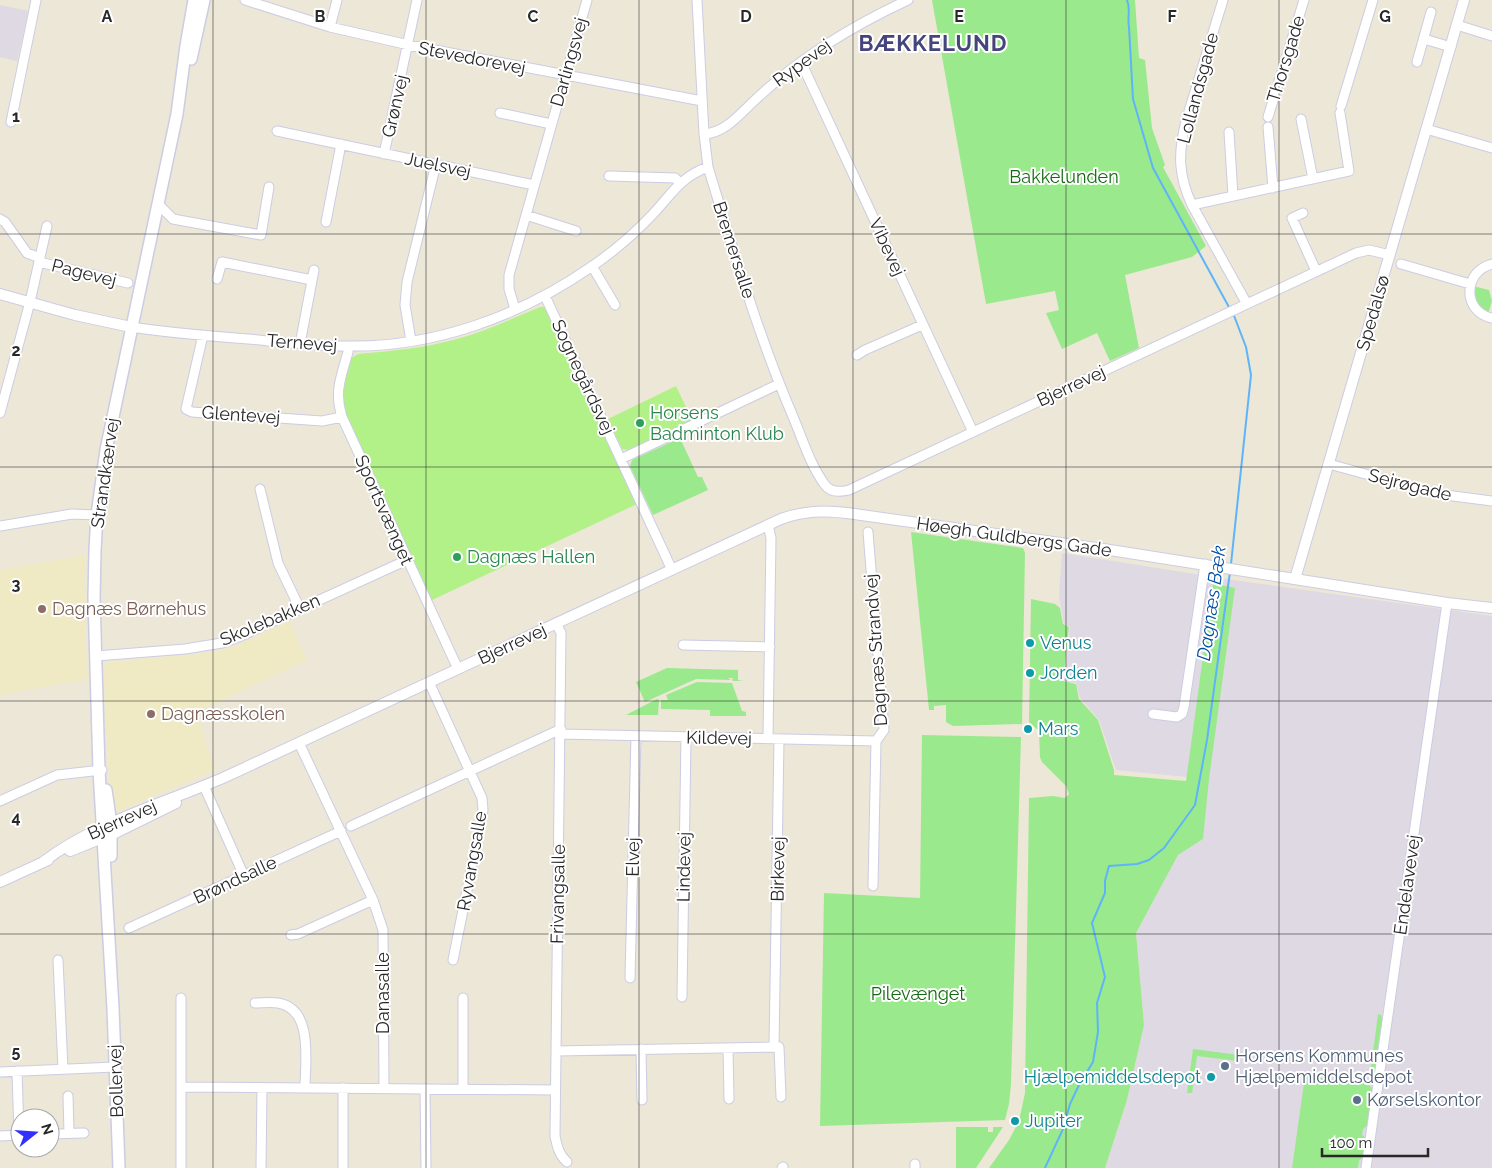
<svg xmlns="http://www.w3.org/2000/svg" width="1492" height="1168" font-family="Raleway,sans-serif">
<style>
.industrial{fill:#ded9e3}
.education{fill:#f0eac4}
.green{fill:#9be98d}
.pitch{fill:#b1f188}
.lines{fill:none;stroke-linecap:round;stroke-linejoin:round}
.stream{stroke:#5eb4fa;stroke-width:2}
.minor-casing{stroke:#cccce3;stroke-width:11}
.tertiary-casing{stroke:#cccce3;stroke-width:12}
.secondary-casing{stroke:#cccce3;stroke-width:14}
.minor{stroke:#fff;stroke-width:9}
.tertiary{stroke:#fff;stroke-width:10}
.secondary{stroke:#fff;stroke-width:11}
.grid{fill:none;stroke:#282828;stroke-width:1;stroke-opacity:0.55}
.leisure-dot{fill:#2e9e5b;stroke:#fff;stroke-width:2}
.education-dot{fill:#8d6e63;stroke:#fff;stroke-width:2}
.culture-dot{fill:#0f9aa8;stroke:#fff;stroke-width:2}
.service-dot{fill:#5c6f8a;stroke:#fff;stroke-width:2}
.labels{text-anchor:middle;stroke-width:4;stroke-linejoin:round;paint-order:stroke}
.street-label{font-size:18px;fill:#282828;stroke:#fff}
.park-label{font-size:18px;fill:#146a12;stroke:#fff}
.leisure-label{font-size:18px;fill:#27864d;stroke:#fff;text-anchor:start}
.education-label{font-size:18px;fill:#785e54;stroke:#fff;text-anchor:start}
.culture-label{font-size:18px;fill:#0d838f;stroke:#fff;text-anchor:start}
.service-label{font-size:18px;fill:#4e5e75;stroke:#fff;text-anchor:start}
.water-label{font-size:19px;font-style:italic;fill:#014da3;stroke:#fff}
.district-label{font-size:22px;font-weight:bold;letter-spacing:1px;fill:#45447c;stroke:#fff}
.grid-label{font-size:16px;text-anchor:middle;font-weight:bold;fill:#282828;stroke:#fff;stroke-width:4;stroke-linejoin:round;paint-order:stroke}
</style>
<rect width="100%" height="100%" fill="#ece7d7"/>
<!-- industrial -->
<path class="industrial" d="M0,5L28,11L17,61L0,57Z
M1062,553L1233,580L1492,616V1168H1105L1127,1100L1144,1025L1136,933L1178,855L1203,839L1208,779L1116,770L1099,720L1080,698L1076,683L1064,681L1070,627L1064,624L1059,596Z"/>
<!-- education -->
<path class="education" d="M87,555L84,574L87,679L0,695V570Z
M289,621L307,660L197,712L214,770L119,811L115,809L110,784L105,717L104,666L106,662L201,654L225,649L240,644Z"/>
<!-- green -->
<path class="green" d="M932,0H1135L1139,58L1145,60L1152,128L1165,165L1163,167L1206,246L1192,257L1125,275L1139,348L1110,361L1097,333L1062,349L1046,313L1059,310L1055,291L986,304Z
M1473,286L1489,290L1492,301L1488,314L1484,313L1473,298Z
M680,438L698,477H702L708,490L653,515L630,466L632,460Z
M911,532L1023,548L1025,553L1022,724L953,726L946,722V705L934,706V710H929Z
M1213,583L1235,588L1209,779L1203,839L1178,855L1136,933L1144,1025L1127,1100L1105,1168H989L1009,1140L1019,1121L1025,1093L1029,798L1053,796L1065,798L1069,794L1066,786L1042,762L1040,757L1039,731L1029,722L1031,599L1055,604L1060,608L1063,624L1069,627L1063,681L1076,684L1079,699L1098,720L1114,770V775L1186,781Z
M667,668L738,670V680L743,681H733L732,679L734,678H728L731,680L696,679L645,702L636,682Z
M697,682L732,683L742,711L746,712V716H710V710L661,709V700H668L666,695Z
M657,699L659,700L658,715H626Z
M922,735L1021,737L1011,1084L1009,1104L1005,1120L820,1126L824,893L920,898Z
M1378,1014L1381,1015L1383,1021L1376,1073L1370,1076Z
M1193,1049L1239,1055L1238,1061L1197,1056L1192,1093H1187Z
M1305,1076L1368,1084L1373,1089L1368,1125L1363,1129L1362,1135L1366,1138L1363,1157L1359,1161L1358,1168H1292Z
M956,1127H988V1132H993V1127H1003L976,1168H956Z"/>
<!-- pitch -->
<path class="pitch" d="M540,307H546L637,504L432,600L347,416C340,394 344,380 351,358L358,354C392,351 425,348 457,339C486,331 513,318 540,307Z
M676,386L692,420L628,450L622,449L608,419Z"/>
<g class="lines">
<!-- stream -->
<path class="stream" d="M1127,0C1131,9 1127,17 1129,27L1133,99L1153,168L1230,309
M1231,564L1251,375L1246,347L1233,313
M1045,1168L1063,1129L1070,1104L1079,1085L1093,1062L1098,1032L1097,1003L1105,977L1092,923L1105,893V881L1109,866L1137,864L1149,860L1164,848L1195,805L1207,740L1230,572"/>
<!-- minor casing -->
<g class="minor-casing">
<path id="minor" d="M245,0L330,27L409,45L702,101
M697,0L704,134L708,167C734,252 759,338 794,419C803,441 811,466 825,485C831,493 841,492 849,490L1356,253L1369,250L1390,255
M1223,0L1186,121C1178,153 1178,175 1192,205L1247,304
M1457,25L1492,36
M330,27L337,0
M1424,39L1451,47
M801,62L973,432
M1417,62L1431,12
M1341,106L1373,0
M500,113L551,124
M1268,117L1304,0
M1301,119L1313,179
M11,122L36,0
M1268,127L1273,188
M1426,129L1492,148
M277,131L534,185
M1229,132L1233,196
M704,134C725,133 740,114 754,101C799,58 852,26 908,0
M384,154L417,0
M609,176L675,178L680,183
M158,204L173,219L261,235L269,187
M1192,205L1349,171L1340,113
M1303,213L1292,218L1316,271
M526,215L576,231
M0,219L5,222L27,253L40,258
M326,222L341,144
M39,262L128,283
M1401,264L1470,284
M1492,264C1463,271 1462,312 1492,318
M592,266L615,305
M217,279L222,262L312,280
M545,296L672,570
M515,309L509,289V275L587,0
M131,327C170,333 209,336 248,339C281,342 314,346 346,346C434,348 520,316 591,267C613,252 634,234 652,215C671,195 680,177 708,167
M203,335L186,409L192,412L322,421L342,417
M411,341L405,305L407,282L436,164
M300,344L314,270
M348,346V352C341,377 334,392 342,417L458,669
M857,355L865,350L922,325
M0,413L30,302L47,226
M621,459L779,384
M1329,464L1438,494L1492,501
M260,489L278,563L300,609
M768,525L771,538L768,738
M0,526L72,514L97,515
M868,532L884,730L876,741L873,886
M556,623L561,633L555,1136C557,1146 559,1155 567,1162
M683,645L770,647
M96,656L185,649L222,643L241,636L407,560
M429,682L482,798L483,810L453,960
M1153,714L1177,717L1182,714L1184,707L1205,564
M561,734L876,741
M299,743L373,900L383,930L384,1088
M204,786L244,876
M0,801L57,775L102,770
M351,826L561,729
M129,928L341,831
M291,935L298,934L373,900
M58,960L63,1069
M630,978L636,736
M682,997L686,737
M181,998V1168
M255,1003C262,1003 271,1002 278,1003C314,1009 305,1062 305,1088
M774,1047L779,739
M728,1048L729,1099
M641,1049L642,1100
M556,1051L779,1047L781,1097
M17,1071L19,1135
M0,1072L115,1067
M182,1087L555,1090
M343,1088V1168
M425,1089L426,1168
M463,1089V998
M68,1096L69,1133
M50,1134L84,1133
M0,1136L20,1135
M261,1168L262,1088
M782,1168L783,1167
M915,1168V1164
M1366,1168L1447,603"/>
</g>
<!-- tertiary casing -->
<g class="tertiary-casing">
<path id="tertiary" d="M0,294L75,315L131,327
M1295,579L1464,0
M70,851L117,832L176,803
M43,862C96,822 165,803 225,777L781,519C804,511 823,510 847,513L1110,550L1447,603L1492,608
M0,882L48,860"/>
</g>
<!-- secondary casing -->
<g class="secondary-casing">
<path id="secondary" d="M191,59L204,0
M106,790L111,824V856
M119,1168L113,1008L99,770L94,598L95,550L97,515L106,450L177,114L186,46L194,0"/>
</g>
<!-- minor -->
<use href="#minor" class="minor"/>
<!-- tertiary -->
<use href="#tertiary" class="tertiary"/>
<!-- secondary -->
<use href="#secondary" class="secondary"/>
</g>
<!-- grid -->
<path class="grid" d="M213,0V1168M426,0V1168M639,0V1168M853,0V1168M1066,0V1168M1279,0V1168M0,234H1492M0,467H1492M0,701H1492M0,934H1492"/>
<!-- markers -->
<g class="leisure-dot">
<circle cx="640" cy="423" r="5"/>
<circle cx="457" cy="557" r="5"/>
</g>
<g class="education-dot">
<circle cx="42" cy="609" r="5"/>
<circle cx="151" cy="714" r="5"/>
</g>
<g class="culture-dot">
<circle cx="1030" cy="643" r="5"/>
<circle cx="1030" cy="673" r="5"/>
<circle cx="1028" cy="729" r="5"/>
<circle cx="1211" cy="1077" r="5"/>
<circle cx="1015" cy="1121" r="5"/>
</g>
<g class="service-dot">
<circle cx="1225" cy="1066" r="5"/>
<circle cx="1357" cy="1100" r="5"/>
</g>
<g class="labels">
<!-- street labels -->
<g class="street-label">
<text transform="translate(472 58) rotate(11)" y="6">Stevedorevej</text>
<text transform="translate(1286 59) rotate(-73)" y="6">Thorsgade</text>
<text transform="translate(569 62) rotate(-74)" y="6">Darlingsvej</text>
<text transform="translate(802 63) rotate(-36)" y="6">Rypevej</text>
<text transform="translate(1198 88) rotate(-75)" y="6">Lollandsgade</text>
<text transform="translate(395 106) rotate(-77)" y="6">Grønvej</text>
<text transform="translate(438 165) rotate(12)" y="6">Juelsvej</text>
<text transform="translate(887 247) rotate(65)" y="6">Vibevej</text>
<text transform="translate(734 250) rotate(72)" y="6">Bremersalle</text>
<text transform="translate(84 273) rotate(14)" y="6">Pagevej</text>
<text transform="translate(1373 313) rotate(-74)" y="6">Spedalsø</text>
<text transform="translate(302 343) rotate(4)" y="6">Ternevej</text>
<text transform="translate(583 377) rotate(65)" y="6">Sognegårdsvej</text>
<text transform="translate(1071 386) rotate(-25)" y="6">Bjerrevej</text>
<text transform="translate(241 415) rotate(4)" y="6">Glentevej</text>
<text transform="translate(105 473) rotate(-82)" y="6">Strandkærvej</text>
<text transform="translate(1410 485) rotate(14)" y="6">Sejrøgade</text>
<text transform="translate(384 510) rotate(66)" y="6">Sportsvænget</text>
<text transform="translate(1014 537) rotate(8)" y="6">Høegh Guldbergs Gade</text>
<text transform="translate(270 620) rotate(-23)" y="6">Skolebakken</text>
<text transform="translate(512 644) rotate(-25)" y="6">Bjerrevej</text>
<text transform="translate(876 650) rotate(-94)" y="6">Dagnæs Strandvej</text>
<text transform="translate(719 738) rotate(1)" y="6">Kildevej</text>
<text transform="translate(122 820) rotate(-24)" y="6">Bjerrevej</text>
<text transform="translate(633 857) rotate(-89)" y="6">Elvej</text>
<text transform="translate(472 861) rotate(-80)" y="6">Ryvangsalle</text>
<text transform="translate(684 867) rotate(-89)" y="6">Lindevej</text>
<text transform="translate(778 869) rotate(-89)" y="6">Birkevej</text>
<text transform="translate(235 880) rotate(-25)" y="6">Brøndsalle</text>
<text transform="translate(1407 885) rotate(-82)" y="6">Endelavevej</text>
<text transform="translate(558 894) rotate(-89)" y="6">Frivangsalle</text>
<text transform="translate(383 993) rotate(-90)" y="6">Danasalle</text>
<text transform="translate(116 1081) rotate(-92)" y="6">Bollervej</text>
</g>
<!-- park labels -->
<g class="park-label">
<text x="1064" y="183">Bakkelunden</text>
<text x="918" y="1000">Pilevænget</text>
</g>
<!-- leisure labels -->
<g class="leisure-label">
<text x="650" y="419">Horsens<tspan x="650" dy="21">Badminton Klub</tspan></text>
<text x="467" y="563">Dagnæs Hallen</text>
</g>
<!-- education labels -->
<g class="education-label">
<text x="52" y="615">Dagnæs Børnehus</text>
<text x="161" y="720">Dagnæsskolen</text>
</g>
<!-- culture labels -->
<g class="culture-label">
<text x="1040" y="649">Venus</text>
<text x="1040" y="679">Jorden</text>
<text x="1038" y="735">Mars</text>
<text x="1201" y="1083" text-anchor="end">Hjælpemiddelsdepot</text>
<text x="1025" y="1127">Jupiter</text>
</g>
<!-- service labels -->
<g class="service-label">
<text x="1235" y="1062">Horsens Kommunes<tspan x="1235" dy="21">Hjælpemiddelsdepot</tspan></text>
<text x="1367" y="1106">Kørselskontor</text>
</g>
<!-- water labels -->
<g class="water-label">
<text transform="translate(1211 603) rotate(-82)" y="7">Dagnæs Bæk</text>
</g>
<!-- district labels -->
<g class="district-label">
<text x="933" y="51">BÆKKELUND</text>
</g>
</g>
<g class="grid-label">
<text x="107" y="22">A</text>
<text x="320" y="22">B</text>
<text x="533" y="22">C</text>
<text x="746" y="22">D</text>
<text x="959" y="22">E</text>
<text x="1172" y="22">F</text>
<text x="1385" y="22">G</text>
<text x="16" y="122">1</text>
<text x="16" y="356">2</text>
<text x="16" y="590">3</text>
<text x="16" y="823">4</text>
<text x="16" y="1057">5</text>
</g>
<!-- north arrow -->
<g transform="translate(35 1133) rotate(73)"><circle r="24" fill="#ffffff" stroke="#a9a9a9"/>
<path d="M0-4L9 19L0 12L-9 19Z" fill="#3131ff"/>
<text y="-8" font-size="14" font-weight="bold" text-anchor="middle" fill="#282828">N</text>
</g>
<!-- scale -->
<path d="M1322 1148v8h106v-8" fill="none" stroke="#282828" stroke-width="2.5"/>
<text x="1330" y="1148" font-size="15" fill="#282828" stroke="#ffffff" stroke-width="4" paint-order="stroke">100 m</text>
</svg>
